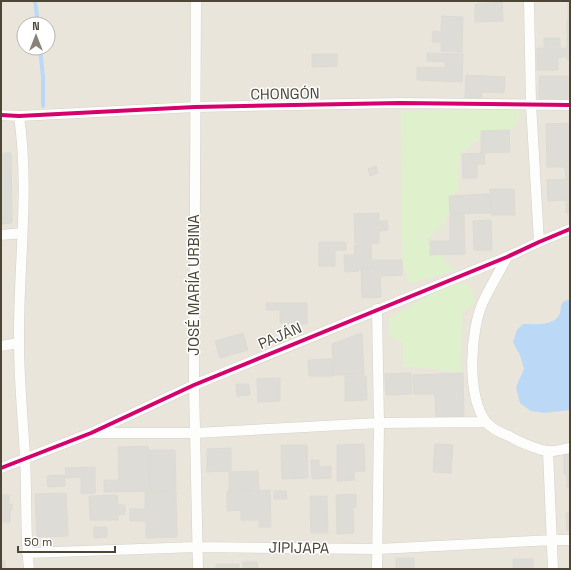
<svg xmlns="http://www.w3.org/2000/svg" width="571" height="570" font-family="'Space Grotesk',sans-serif">
<style>
.residential{fill:#e9e5db;fill-rule:evenodd}
.green{fill:#dff1cc}
.water{fill:#bbd8f6}
.lines{fill:none;stroke-linecap:round;stroke-linejoin:round}
.stream{stroke:#bbd8f6;stroke-width:4}
.building{fill:#dedcd6;stroke:#dddad3}
.street-casing{stroke:#d2d1cb;stroke-width:11}
.street{stroke:#fdfdfc;stroke-width:10}
.cycleway-casing{stroke:#fff;stroke-width:6}
.cycleway{stroke:#d6006c;stroke-width:4}
.labels{text-anchor:middle;stroke-width:3;stroke-linejoin:round;paint-order:stroke}
.street-label{font-size:15px;fill:#4d4637;stroke:#fff}
</style>
<rect width="100%" height="100%" fill="#f4f3ee"/>
<!-- residential -->
<path class="residential" d="M1,1H570V569H1ZM24,24H48V48H24Z"/>
<!-- green -->
<path class="green" d="M519,110V121L511,129C492,130 474,141 460,154L459,186L444,224L426,240L455,271L409,283L402,260L401,111Z
M466,283L474,293V304L462,312L461,372L403,366V343L389,336L390,318L444,287Z"/>
<!-- water -->
<path class="water" d="M570,299V410L544,413L531,411L520,403L516,387L524,369L520,355L513,342L517,330L523,324C533,324 549,326 557,318C565,310 555,303 570,299Z"/>
<g class="lines">
<!-- stream -->
<path class="stream" d="M35,1L38,24
M40,48L43,77V106"/>
</g>
<!-- building -->
<path class="building" d="M568,1H570V60H567V20H568Z
M502,2L503,21L475,22V4Z
M442,16L463,17L462,52L441,51V42H432L433,31L441,32Z
M544,38H560V47H544Z
M537,48H566V57H558V70H537Z
M427,53L463,54L462,82L417,80V67L445,68V62L427,61Z
M312,54H337V66L312,67Z
M466,75L505,77L504,93L482,92L481,99L465,98Z
M539,76H568V101H539Z
M570,123V178L566,179L565,167H547L546,124Z
M509,130L510,152L481,153V131Z
M1,153H11L12,223L1,224Z
M484,153L485,164H477V178H463L462,154Z
M376,166L378,173L370,176L368,169Z
M570,179V213H566V200L548,201L547,180Z
M490,189H514L515,215H491Z
M490,194V213L450,214L449,196Z
M379,213V221H387L388,230L379,231V243H355L354,214Z
M464,214L465,254L430,255V241H450V215Z
M491,220L492,250H474L473,221Z
M319,242H346V250H335V266H319Z
M371,244L372,267L359,268V271L345,272L344,255H355L354,245Z
M372,260H402V275L380,276L381,297L362,298L361,268H372Z
M266,303H307V324L280,323V310H266Z
M243,333L248,350L220,358L215,341Z
M362,333L364,375H334L332,344Z
M332,359L333,376H309L308,360Z
M411,373L412,394L386,395L385,374Z
M463,373L464,417L436,418L435,394H414L413,375Z
M345,376H366L367,400L345,401Z
M280,378V401L258,402L257,379Z
M236,384H249L250,395L237,396Z
M364,444L365,471L354,472V480L337,481V445Z
M435,444L453,445L451,473L433,472Z
M281,445H307L308,478L282,479Z
M148,446L150,491L104,492V480H119L118,447Z
M231,448V471L207,472V449Z
M149,450H175L176,490L150,491Z
M564,452H570V474H564Z
M311,460H319V467L331,466V478L312,479Z
M95,467V493L81,494V477L66,478L65,468Z
M258,471L259,489L229,490V472Z
M65,475V486L48,487L47,476Z
M567,475H570V487H567Z
M270,490L271,527H259V520H241V510L227,511V491Z
M176,491L177,537L146,538V521H130V509H145V492Z
M274,491H286L287,499H274Z
M66,493L68,536L37,537L35,494Z
M356,494V507H353L354,533L337,534L336,495Z
M1,495H9V504H12V510H10V522H3L2,515H1Z
M117,495L118,505H125V514L118,515V520H90L89,496Z
M310,496H327L328,533H311Z
M566,513H570V530H567Z
M94,527H107V537L94,538Z
M396,558H414V569H396Z
M513,559H533V569H513Z
M1,561H5V569H1Z
M243,562H257L258,569H243Z
M216,564H239V569H216Z"/>
<g class="lines">
<!-- street casing -->
<g class="street-casing">
<path id="street" d="M196,1L194,385L198,569
M529,1L531,104L539,242
M1,115L19,116L195,107L400,103L570,105
M19,116C30,192 18,267 19,343C19,381 23,419 25,457C27,495 25,532 29,569
M1,235L22,233
M507,257C500,271 491,285 484,300C470,328 466,395 486,422C491,428 501,433 509,436C517,441 540,451 549,451C555,452 563,449 570,448
M377,309L379,423L377,569
M1,346L19,343
M95,433H195L379,423L486,422
M548,451L553,569
M1,468L91,433L194,385L507,257L539,242L570,229
M27,553L197,547L378,549L553,540H570"/>
</g>
<!-- street -->
<use href="#street" class="street"/>
<!-- cycleway casing -->
<g class="cycleway-casing">
<path id="cycleway" d="M1,115L19,116L195,107L400,103L570,105
M1,468L91,433L194,385L507,257L539,242L570,229"/>
</g>
<!-- cycleway -->
<use href="#cycleway" class="cycleway"/>
</g>
<g class="labels">
<!-- street labels -->
<g class="street-label">
<text transform="translate(285 94) rotate(-1)" y="5">CHONGÓN</text>
<text transform="translate(194 285) rotate(-90)" y="5">JOSÉ MARÍA URBINA</text>
<text transform="translate(280 336) rotate(-23)" y="5">PAJÁN</text>
<text transform="translate(299 548) rotate(1)" y="5">JIPIJAPA</text>
</g>
</g>
<!-- border -->
<rect width="571" height="570" fill="none" stroke="#4d4637" stroke-width="4"/>
<!-- north arrow -->
<g transform="translate(36 36)"><circle r="19" fill="#ffffff" stroke="#b8b5af"/>
<path d="M0-3L7 15L0 10L-7 15Z" fill="#878377"/>
<text y="-6" font-size="11" font-weight="bold" text-anchor="middle" fill="#4d4637">N</text>
</g>
<!-- scale -->
<path d="M18 546v6h97v-6" fill="none" stroke="#4d4637" stroke-width="2"/>
<text x="24" y="546" font-size="12" fill="#4d4637" stroke="#ffffff" stroke-width="3" paint-order="stroke">50 m</text>
</svg>
